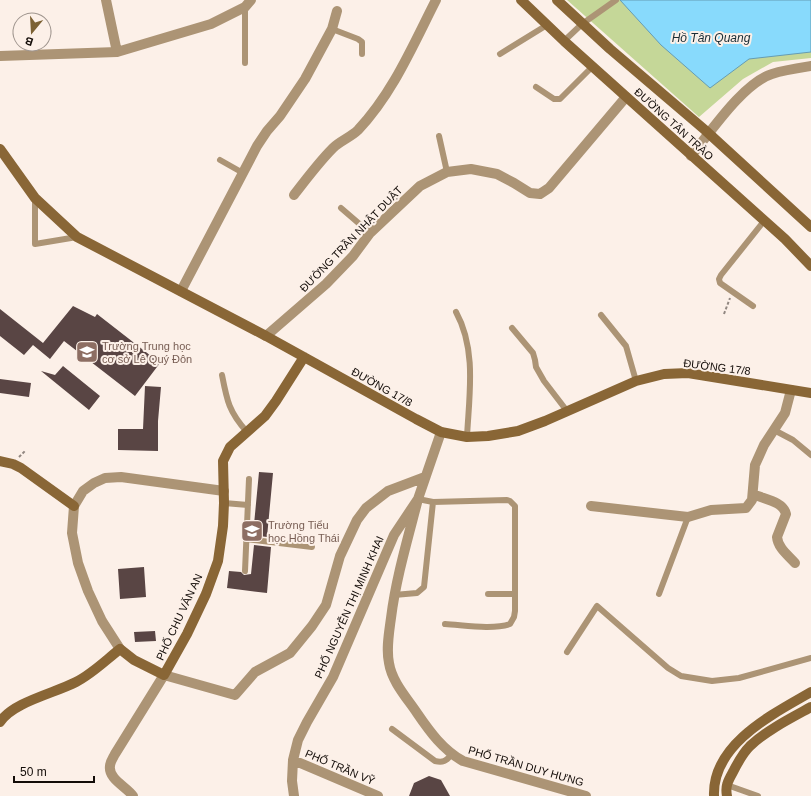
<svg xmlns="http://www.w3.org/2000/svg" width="811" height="796" font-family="Helvetica,sans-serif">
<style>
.green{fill:#c5d798}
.water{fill:#88dafc;stroke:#659cb3}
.building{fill:#594544}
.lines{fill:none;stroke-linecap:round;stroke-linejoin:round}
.path{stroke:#918781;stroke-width:2;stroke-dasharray:3 2;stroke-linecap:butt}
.lane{stroke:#ac9475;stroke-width:6}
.street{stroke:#ac9475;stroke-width:10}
.secondary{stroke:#896636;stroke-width:10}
.labels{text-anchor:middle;stroke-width:4;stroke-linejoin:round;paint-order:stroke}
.street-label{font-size:11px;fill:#130c08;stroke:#fcf0e8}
.education-label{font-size:11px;fill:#785e54;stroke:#fcf0e8;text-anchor:start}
.water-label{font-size:12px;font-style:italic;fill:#192c35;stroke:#fcf0e8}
</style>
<rect width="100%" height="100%" fill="#fcf0e8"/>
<!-- green -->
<path class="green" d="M567,0H811V58L773,62L743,79L699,117Z"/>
<!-- water -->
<path class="water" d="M620,0H811V52L749,59L710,88L661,45Z"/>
<!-- building -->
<path class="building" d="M73,306L95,317L97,314L160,363L135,396L64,341L50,359L33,345L24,355L0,336V309L43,343Z
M63,366L100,396L89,410L41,371L55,375Z
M0,379L31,383L29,397L0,393Z
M145,386L161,387L158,421V451L118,450V429H143Z
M259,472L273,473L267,537L253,535Z
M254,545L271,547L267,593L227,588L229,571L241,572L244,575L251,574Z
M144,567L146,597L120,599L118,569Z
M155,631L156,641L135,642L134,632Z
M429,776L441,780L450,796H409L414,783Z"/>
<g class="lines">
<!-- path -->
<path class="path" d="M724,314L730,298
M19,457L26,450"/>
<!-- lane -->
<path class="lane" d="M245,7V63
M332,29L358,39L362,42V54
M564,41L582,24L616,0
M500,54L547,25
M536,87L554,99H560L593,66
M439,136L447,172
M220,160L243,173
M35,198V244L77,237
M341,208L370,233
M753,306L720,283L719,279L721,275L764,221
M456,312C477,350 469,396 467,437
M601,315L626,346L636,381
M512,328L533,353L535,360L536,367L544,381L567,411
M222,375C227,401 229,412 247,432
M774,430L793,440L811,455
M418,499L433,502L507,500L510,501L515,506V611L514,617L510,624C492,630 464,625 445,624
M224,503L248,505
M246,539L312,547
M245,571L249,479
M488,594H515
M659,594L688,517
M394,595L417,593L424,587L433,502
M567,652L597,606L668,668L681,676L712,681L739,678L811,658
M392,729L435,761C443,763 446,761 451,755
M727,785L758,796"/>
<!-- street -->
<path class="street" d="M106,0L117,52
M0,56L117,52L211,24L245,7L251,0
M691,156C710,133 743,83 772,74C784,70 798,68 811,66
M294,195C307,178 319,162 333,148C340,141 351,137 358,130C393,93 413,45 436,0
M181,291L257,146L267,131L280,116L305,79L332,29L337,11
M266,336L326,284L353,256L370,233L420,186L447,172L471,169L497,174L514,183L530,193L540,194L549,188L626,97
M753,494C763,499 783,501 786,514L777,537C778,548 788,555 795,563
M418,499C408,538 396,578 391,618C389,633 386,649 389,663C392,682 407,698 417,713C430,732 443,750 463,761L586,796
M591,506L688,517L711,510L746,508L752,500L755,465L764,445L785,413L791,390
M120,649L102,621L88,591L78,563L72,533L74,506L83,491L94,483L105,478L121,477L224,491
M293,760L378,796
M133,796C127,787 108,779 110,766C110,762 113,758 115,754L164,675L235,695L255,672L290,653L312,626L326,605L340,556L357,520L366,508L388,491L425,477
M294,796L292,781L293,760L298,740L307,722L333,677L394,535L418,499L441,432"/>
<!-- secondary -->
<path class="secondary" d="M521,0L564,41L785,239L811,266
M557,0L610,49L705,130L811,227
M0,149L35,198L77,237L266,336L416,419L441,432L467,437L488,436L518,431L545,421L636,381L664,374L688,373L811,393
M0,461L13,464L21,468L74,506
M0,722C13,702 55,693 76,682C92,674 106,660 120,649L134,660L164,675L187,634L206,594L218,561L223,526L224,503L223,461L230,447L265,416L276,401L304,357
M714,796C712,744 773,714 811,692
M727,796C725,786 728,781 733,772C737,764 743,753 750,746C767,730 791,718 811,707"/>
</g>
<!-- icons -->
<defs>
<g id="school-square" transform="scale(1.15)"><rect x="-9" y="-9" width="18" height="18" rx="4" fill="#8d6e63" stroke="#fcf0e8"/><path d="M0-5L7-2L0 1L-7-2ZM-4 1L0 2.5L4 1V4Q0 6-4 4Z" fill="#fff"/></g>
</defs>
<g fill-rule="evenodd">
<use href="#school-square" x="87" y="352"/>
<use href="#school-square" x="252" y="531"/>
</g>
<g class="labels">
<!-- street labels -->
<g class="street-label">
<text transform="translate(674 124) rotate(42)" y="4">ĐƯỜNG TÂN TRÀO</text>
<text transform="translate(351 239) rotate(-46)" y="4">ĐƯỜNG TRẦN NHẬT DUẬT</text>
<text transform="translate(717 367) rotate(7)" y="4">ĐƯỜNG 17/8</text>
<text transform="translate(382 387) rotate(29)" y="4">ĐƯỜNG 17/8</text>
<text transform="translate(349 607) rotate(-66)" y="4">PHỐ NGUYỄN THỊ MINH KHAI</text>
<text transform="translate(179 617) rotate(-65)" y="4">PHỐ CHU VĂN AN</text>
<text transform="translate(526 766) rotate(16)" y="4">PHỐ TRẦN DUY HƯNG</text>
<text transform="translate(340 767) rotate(23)" y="4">PHỐ TRẦN VỸ</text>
</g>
<!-- education labels -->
<g class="education-label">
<text x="102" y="350">Trường Trung học<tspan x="102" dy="13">cơ sở Lê Quý Đôn</tspan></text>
<text x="268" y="529">Trường Tiểu<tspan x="268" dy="13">học Hồng Thái</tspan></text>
</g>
<!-- water labels -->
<g class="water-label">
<text x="711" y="42">Hồ Tân Quang</text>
</g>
</g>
<!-- north arrow -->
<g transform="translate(32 32) rotate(198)"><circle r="19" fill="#fcf0e8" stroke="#9f958e"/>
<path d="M0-3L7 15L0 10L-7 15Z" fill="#7c6133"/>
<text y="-6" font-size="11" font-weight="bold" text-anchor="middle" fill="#130c08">B</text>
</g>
<!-- scale -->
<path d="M14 776v6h80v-6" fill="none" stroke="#130c08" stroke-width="2"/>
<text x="20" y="776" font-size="12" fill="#130c08" stroke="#fcf0e8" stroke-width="3" paint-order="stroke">50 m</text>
</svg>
